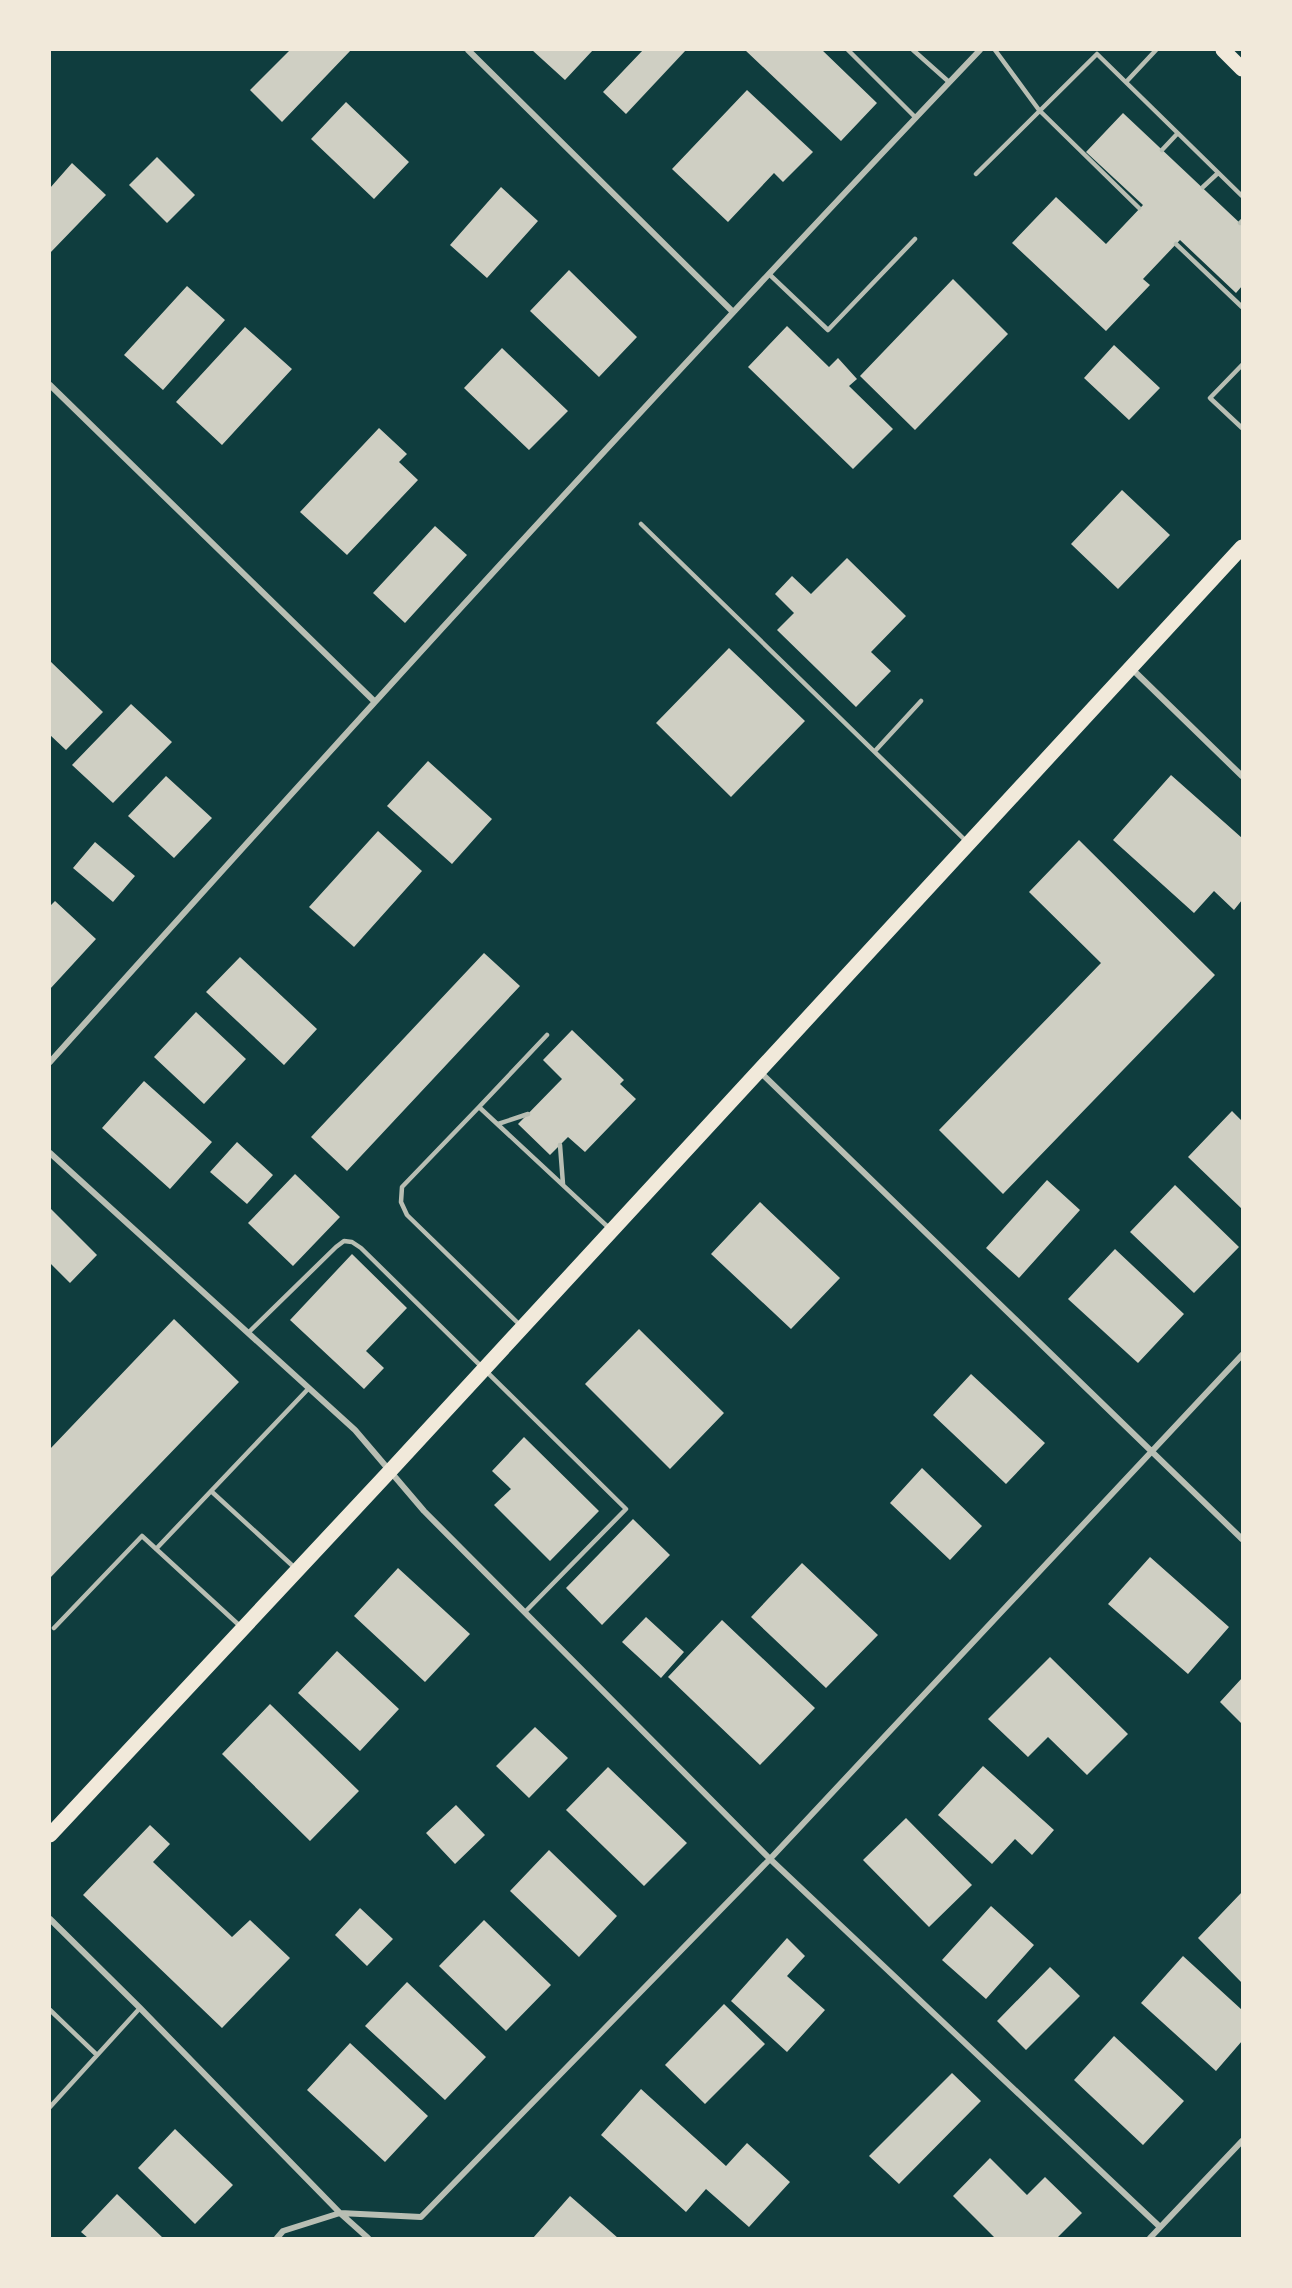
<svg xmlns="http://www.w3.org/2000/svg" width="1292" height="2288" font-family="Lora,serif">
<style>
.building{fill:#cfcfc3}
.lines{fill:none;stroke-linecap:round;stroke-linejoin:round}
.service{stroke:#b8beb3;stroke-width:4.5}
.minor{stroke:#b8beb3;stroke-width:6}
.primary{stroke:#f1e9da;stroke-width:15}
</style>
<rect width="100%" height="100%" fill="#0f3d3e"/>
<!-- building -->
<path class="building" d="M290,50H351L282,122L250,90Z
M532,50H593L565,80Z
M643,50H686L626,114L603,92Z
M745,50H822L877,103L841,141Z
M747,90L813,152L783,182L774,173L728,222L672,169Z
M346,102L409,162L374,199L311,139Z
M1123,113L1242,225V286L1236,293L1180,240L1143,279L1150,285L1106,331L1012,243L1056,197L1106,244L1143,205L1086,152Z
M157,157L195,195L167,223L129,185Z
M72,163L106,195L50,253V188Z
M501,187L538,221L487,278L450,245Z
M569,270L637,337L599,377L530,311Z
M953,279L1008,334L915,430L860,376Z
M187,286L225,320L163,390L124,355Z
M787,326L829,367L838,358L857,379L849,386L893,429L853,469L748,367Z
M245,327L292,369L222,445L176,402Z
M1114,345L1160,388L1129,420L1084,378Z
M502,348L568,411L529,450L464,388Z
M379,428L407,454L399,462L418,480L347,555L300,512Z
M1122,490L1170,535L1118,589L1071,544Z
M435,526L467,555L405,623L373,593Z
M847,558L906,616L871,652L891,671L856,707L777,630L794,613L775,594L792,576L811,594Z
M729,648L805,721L731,797L656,723Z
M50,661L103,712L66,750L50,735Z
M131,704L172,742L113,803L72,765Z
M428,761L492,819L452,864L387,806Z
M1171,775L1242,838V900L1234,910L1214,891L1194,913L1113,840Z
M166,776L212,818L174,858L128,816Z
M378,831L422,871L354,947L309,907Z
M1079,840L1215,975L1003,1194L939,1130L1101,963L1029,892Z
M95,842L135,876L113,902L73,868Z
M55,901L96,939L50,989V906Z
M484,953L520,986L347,1171L311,1137Z
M240,957L317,1029L284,1065L206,992Z
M196,1012L246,1059L204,1104L154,1057Z
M572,1030L624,1080L620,1084L636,1099L585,1152L568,1137L550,1155L518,1124L562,1079L543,1060Z
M144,1081L212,1142L170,1189L102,1128Z
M1232,1111L1242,1121V1209L1188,1157Z
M237,1142L273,1175L247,1204L210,1172Z
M295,1174L340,1217L293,1266L248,1223Z
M1047,1180L1080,1210L1019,1278L986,1248Z
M1175,1185L1239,1247L1194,1293L1130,1232Z
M760,1202L840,1278L791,1329L711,1254Z
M50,1208L97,1255L70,1283L50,1263Z
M1115,1249L1184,1314L1138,1363L1068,1299Z
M352,1254L407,1308L366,1351L384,1368L364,1389L290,1320Z
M174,1319L239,1382L50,1578V1449Z
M639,1329L724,1413L670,1469L585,1384Z
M971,1374L1045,1443L1006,1484L933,1415Z
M524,1437L599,1511L550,1561L494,1505L511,1489L492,1471Z
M922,1468L982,1526L950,1560L890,1503Z
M633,1519L670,1555L602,1625L566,1588Z
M1150,1557L1229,1627L1188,1674L1108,1604Z
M802,1563L878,1635L826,1688L751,1617Z
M398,1568L470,1634L425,1682L354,1616Z
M646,1617L684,1652L661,1678L622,1642Z
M722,1620L815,1708L760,1765L668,1677Z
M337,1651L399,1709L360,1751L298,1693Z
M1050,1657L1128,1734L1087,1775L1048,1737L1028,1757L988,1719Z
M1242,1678V1724L1220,1702Z
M270,1704L359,1791L310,1841L222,1754Z
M535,1727L568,1758L529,1798L496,1766Z
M983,1766L1054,1830L1032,1855L1015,1839L992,1864L938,1815Z
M608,1767L687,1843L644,1886L566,1810Z
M456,1805L485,1835L455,1864L426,1833Z
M906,1818L972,1885L929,1927L863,1860Z
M150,1825L170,1844L153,1862L232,1937L250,1920L290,1958L222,2028L83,1895Z
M549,1850L617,1916L579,1957L510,1891Z
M1242,1892V1983L1198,1938Z
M991,1906L1034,1945L986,1999L942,1960Z
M360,1908L393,1939L367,1966L335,1935Z
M484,1920L551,1985L506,2031L439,1966Z
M787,1938L805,1956L787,1976L825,2010L787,2052L731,2001Z
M1183,1956L1242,2010V2041L1216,2071L1141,2003Z
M1050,1967L1080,1996L1026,2050L997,2021Z
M407,1982L486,2057L445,2100L365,2026Z
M724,2004L765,2044L705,2104L665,2065Z
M1114,2036L1184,2101L1143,2145L1074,2080Z
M350,2043L428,2116L385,2162L307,2090Z
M952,2073L981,2101L899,2184L869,2156Z
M641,2089L726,2166L747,2143L790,2182L749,2227L706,2189L686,2212L601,2135Z
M175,2129L233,2185L195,2224L138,2168Z
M990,2158L1027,2195L1045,2177L1082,2213L1057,2238H995L953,2196Z
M117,2194L163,2238H88L81,2232Z
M570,2196L618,2238H533Z"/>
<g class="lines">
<!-- service -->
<path class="service" d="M848,50L915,117
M913,50L949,82
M995,50L1039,110L1139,208
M1127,81L1156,50
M1162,150L1177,134
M976,174L1097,54L1242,196
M1203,187L1218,173
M1240,223L1242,221
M1176,244L1242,307
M769,274L828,330L915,239
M1242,365L1210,398L1242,428
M641,524L966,841
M875,751L921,701
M479,1107L547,1035
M498,1124L528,1114
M560,1145L563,1184
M521,1326L407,1215L401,1202L402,1187L479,1107L609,1228
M248,1333L336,1247L344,1241L352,1242L361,1248L626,1509L525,1612
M211,1491L295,1568
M156,1549L309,1388
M54,1628L142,1536L240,1626
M50,2010L97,2055
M50,2107L140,2008"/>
<!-- minor -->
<path class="minor" d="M468,50L733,312
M50,385L374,701
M1131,668L1242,776
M50,1062C356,721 664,382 980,50
M760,1072L1242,1539
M50,1153L355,1430L424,1511L770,1859L1160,2227
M50,1919L140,2008L340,2213L368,2238
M277,2238L283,2231L340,2213L421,2217L770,1859L1242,1355
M1150,2238L1242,2141"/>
<!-- primary -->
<path class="primary" d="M1223,50L1242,69
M50,1835L390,1471L1242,547"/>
</g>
<!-- border -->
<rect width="1292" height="2288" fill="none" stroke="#f1e9da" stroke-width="102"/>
</svg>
